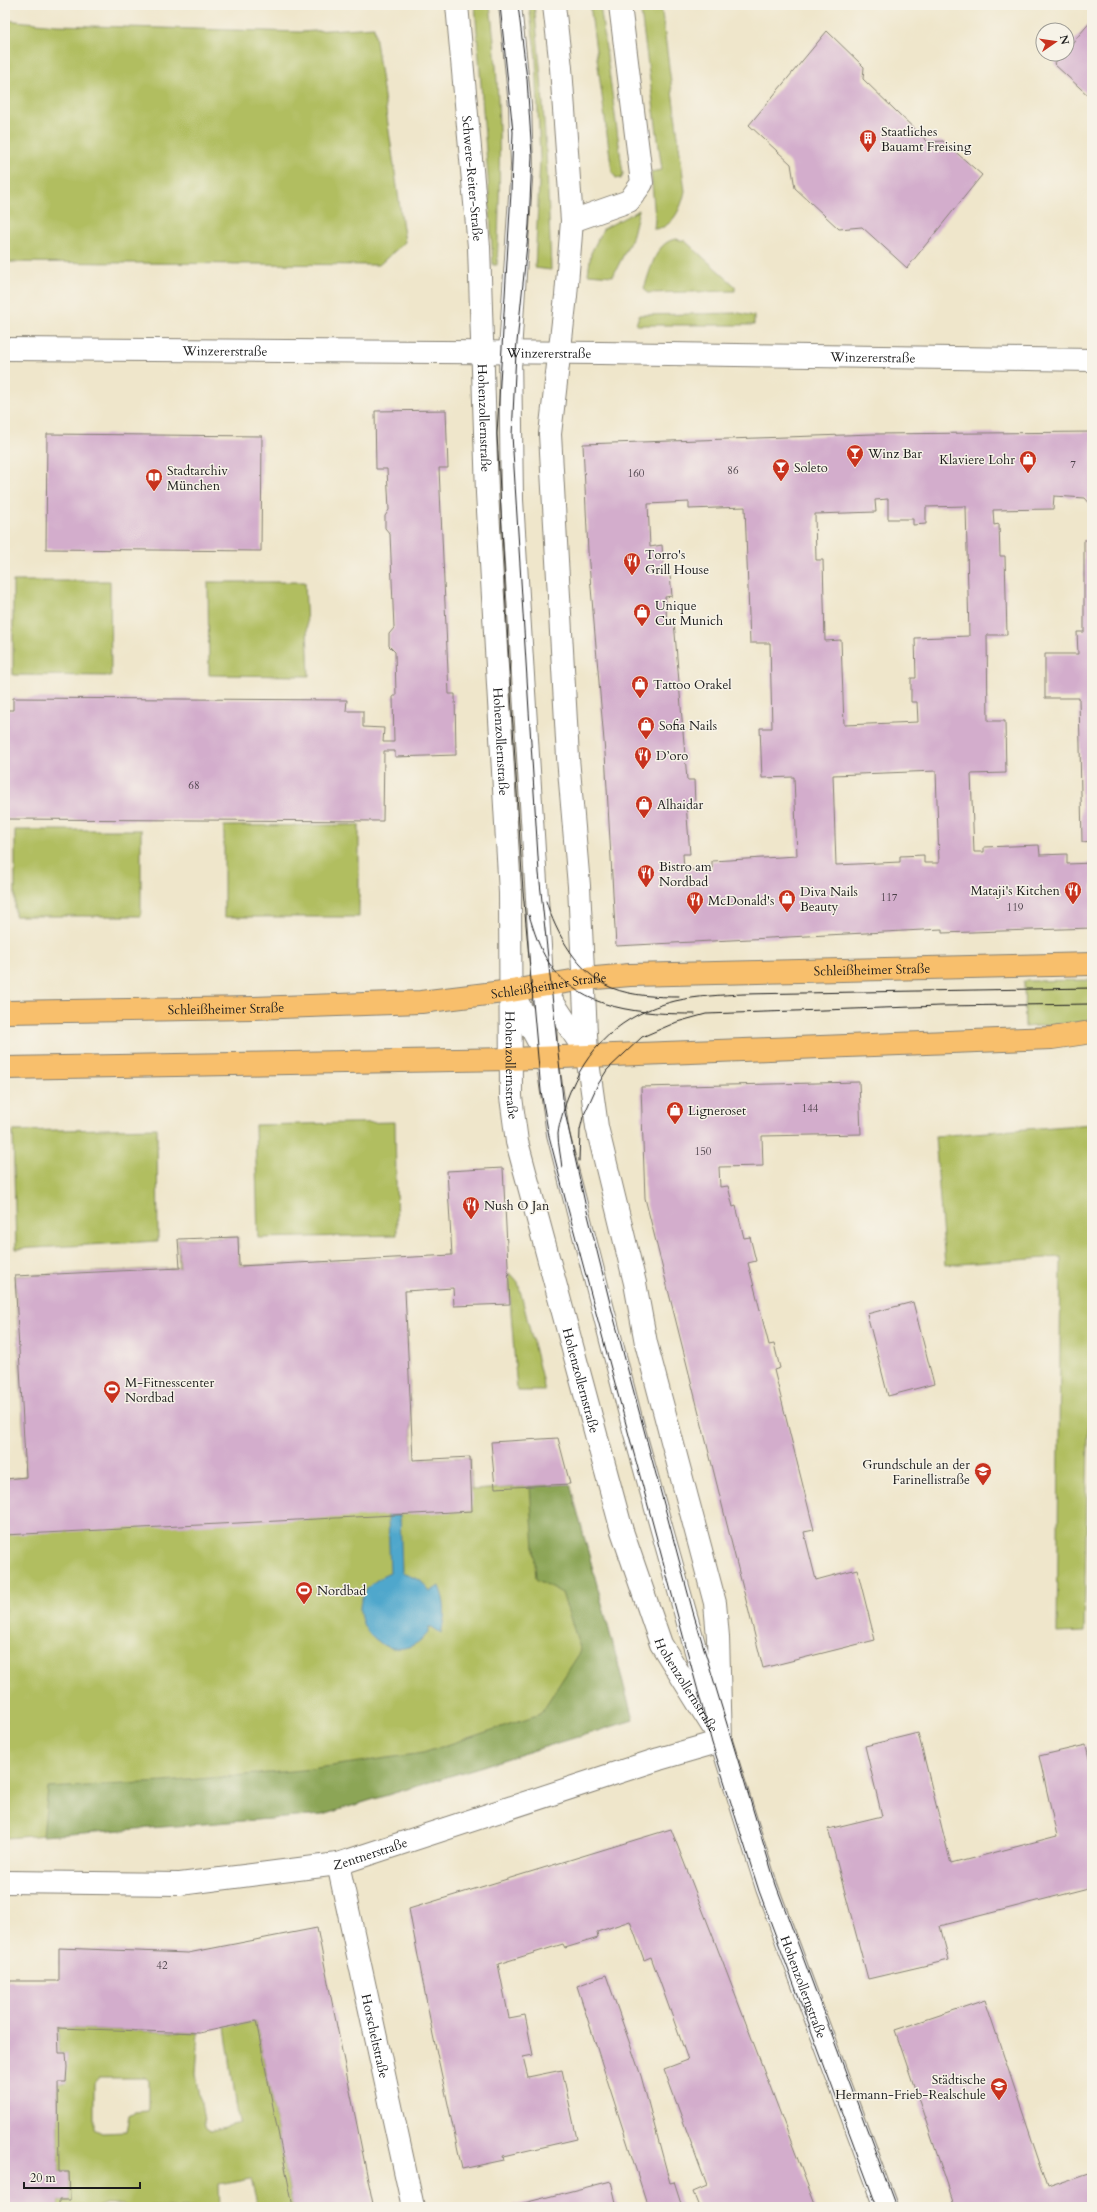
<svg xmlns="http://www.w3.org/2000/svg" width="1097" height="2212" font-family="Cardo,serif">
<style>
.green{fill:#b1be60;stroke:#666d3e;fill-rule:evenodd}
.forest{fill:#8ca556;stroke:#546039}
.water{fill:#4fa7cc;stroke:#366274}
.building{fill:#d3adcc;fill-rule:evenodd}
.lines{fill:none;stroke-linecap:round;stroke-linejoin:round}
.minor-casing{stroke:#868174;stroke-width:24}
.major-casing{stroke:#868174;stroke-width:24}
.minor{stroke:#fff;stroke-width:22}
.major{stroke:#f8bf6c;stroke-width:22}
.tram{stroke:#1c1c1c;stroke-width:1}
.labels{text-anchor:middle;stroke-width:3;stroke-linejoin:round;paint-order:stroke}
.number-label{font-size:11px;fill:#4a4048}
.poi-label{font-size:13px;fill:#1c1c1c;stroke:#f7f3e8;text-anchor:start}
.street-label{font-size:13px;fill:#1c1c1c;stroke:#f7f3e8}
</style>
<rect width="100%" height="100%" fill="#f7f3e8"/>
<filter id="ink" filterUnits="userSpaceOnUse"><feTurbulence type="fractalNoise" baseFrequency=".025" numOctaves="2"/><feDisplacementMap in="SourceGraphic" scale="8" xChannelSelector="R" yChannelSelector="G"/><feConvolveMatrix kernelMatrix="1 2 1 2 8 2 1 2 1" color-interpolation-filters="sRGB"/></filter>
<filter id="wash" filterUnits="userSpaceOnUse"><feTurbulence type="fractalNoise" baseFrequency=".012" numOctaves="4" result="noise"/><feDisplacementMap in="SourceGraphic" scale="16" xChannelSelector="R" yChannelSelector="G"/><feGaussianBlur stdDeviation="0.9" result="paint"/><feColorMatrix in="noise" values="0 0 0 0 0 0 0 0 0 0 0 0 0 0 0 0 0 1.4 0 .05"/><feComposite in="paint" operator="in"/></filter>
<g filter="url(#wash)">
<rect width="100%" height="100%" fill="#efe6cb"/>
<!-- green -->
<path class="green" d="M475,5H490C501,92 501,178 497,265H493L488,177Z
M529,5H534C544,93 548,181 551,270L535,268L540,159L536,59Z
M590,5H600L623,174L621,179L616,178L612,172Z
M640,5H661L685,191C682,206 673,229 654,229L655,218L651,172L662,170Z
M5,20L57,25L300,32L374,27L405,242L379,265L5,262Z
M639,210L632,238L613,276L588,274L591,253L603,229Z
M676,239L685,241L735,286V291L647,293L644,288C651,270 655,242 676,239Z
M739,313L754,316V325H636L639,315Z
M13,581H110L111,676L13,675Z
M208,582H305L309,676L209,675Z
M359,825V917H224V826Z
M15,830H141V916H15Z
M1092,980V1021L1025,1027L1024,981Z
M395,1122L397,1235L258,1238L255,1125Z
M1092,1124V1255L1084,1632L1057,1633L1061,1257L945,1265L935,1136Z
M157,1128L158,1241L16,1249L13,1131Z
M238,1237L239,1266L403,1258L413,1460L470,1457L472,1490L570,1484L633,1720L322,1815L5,1838V1479L26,1477L15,1276L179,1268L178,1239Z
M508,1273L512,1275L518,1282L545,1391H517Z
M256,2021L293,2207H258L251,2179L219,2185L220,2207H127L124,2204H102L96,2207H59V2200H70L69,2172H59L58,2082H66V2053H59L58,2028L199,2033L196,2073L205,2126L207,2129L211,2131L239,2123L225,2027ZM98,2078H146L149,2081V2108L148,2111L134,2112L129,2115L126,2132L102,2133L94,2129V2083Z"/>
<!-- forest -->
<path class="forest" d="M570,1484L633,1720L322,1815L43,1836L48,1788L164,1782L303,1770L423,1753L540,1714L581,1651L562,1593L536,1579L530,1486Z"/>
<!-- water -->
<path class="water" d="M400,1515L402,1573L420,1580L430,1592L439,1586C446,1603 446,1615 441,1633L432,1627H428V1633C387,1682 321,1601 390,1573L388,1516Z"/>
<g id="blocks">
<!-- building -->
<path class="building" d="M1092,20V99L1054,64L1062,54H1067V49Z
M827,31L864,67L863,79L928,142L943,141L982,175L907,268L862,227L839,229L795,188L791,164L749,125Z
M446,410L448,468H439L449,694H455L456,755L395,757V751H384L383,821L5,819V710H13V698L347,700L346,711H363V727L384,728L383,742H394L393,696H396L395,652L389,646V634L394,628L390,534L385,528V516L389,510L387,469H376L375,411Z
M1092,432V506L1085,498L1054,496L1053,509L993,510L994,525L999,524L1000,556H1005L1007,635H987L988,721H1005L1006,773L971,774L974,852H984V847L1039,845L1040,855L1067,854V864L1092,863V928L942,933V929L616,946L605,753L588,552L583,444L873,434ZM888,499V519H913V525L926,524V507L966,506L969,636L915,638L916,678H911V702H917L918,722L844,725L841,640L825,641L823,560H816L815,514L876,512L875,500ZM689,502V509L745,507L750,643H770L772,728H760L762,778L794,777L797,856L712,861V868L684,870L683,854H690L686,804L695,803L694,780H687L674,621H667L665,597L672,596L670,575H664L662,545L650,547L648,504ZM936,771L939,863H924V855L900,856V862L836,865L833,775Z
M47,434L262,436L261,551L46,549Z
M1084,540H1092V841L1082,842L1079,698H1045V654H1078L1077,632H1084Z
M859,1082L861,1134L762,1136L763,1166L719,1167L720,1187L728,1186L733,1207L736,1206L744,1238L750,1237L756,1261L748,1263L769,1345L774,1344L780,1368L774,1370L814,1530L804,1532L816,1580L857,1569L875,1640L763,1668L645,1198L641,1087Z
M503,1168L510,1304L454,1306L453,1288L405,1291L413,1460L470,1457L472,1511L5,1535V1479L26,1477L15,1276L180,1268L178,1239L238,1237L239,1266L452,1255L447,1171Z
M913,1302L934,1384L888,1396L867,1314Z
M558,1438L570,1484L495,1488L491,1442Z
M918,1733L951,1864L1057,1836L1039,1756L1086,1745L1092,1771V1887L940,1926L949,1960L868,1979L828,1829L882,1816L865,1746Z
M671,1829L712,1934L816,2207H699L693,2192L707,2186L664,2069L688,2060L651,1957L644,1960L630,1921L597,1932L598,1938L565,1948L563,1944L498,1964L509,2018L525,2015L533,2055L523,2057L528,2077L562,2070L577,2139L503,2156L504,2160L462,2169L433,2035L409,1909Z
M317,1928L373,2204L359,2207H293L256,2021L199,2033L58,2028L59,2053H66L67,2067L66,2082H58L59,2172H69L70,2200H59V2207H5V1981H59V1948L188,1953Z
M606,1975L641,2076L670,2183L674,2182L682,2207H648L577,1986Z
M985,2000L1048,2188L1092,2173V2207H955L895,2030Z
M611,2181L617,2207H513L512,2206Z"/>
</g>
</g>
<g filter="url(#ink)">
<use href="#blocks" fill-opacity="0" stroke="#868174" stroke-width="1"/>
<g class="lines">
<!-- minor casing -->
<g class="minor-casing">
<g id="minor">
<path id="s1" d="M457,5L479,247L487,493L510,893L511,1097L517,1142L622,1531L661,1644L721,1740"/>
<path d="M510,5L520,106L522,165L510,352L512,500L547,1058L558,1134L581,1224L634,1430L711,1705"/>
<path id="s2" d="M554,5L561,68L572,221L566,296L550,434L568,758L579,886L587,1055L597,1127L635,1283L646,1343L715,1603L718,1637L721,1741L767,1888L886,2207"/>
<path d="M572,221L629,201L642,183L620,5"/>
<path id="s3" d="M5,349L601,353L1092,360"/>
<path d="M543,987L587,1054"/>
<path d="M512,992L543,1050"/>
<path id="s4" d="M338,1864L413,2207"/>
<path id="s5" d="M5,1882L180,1884L338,1864L659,1759L721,1741"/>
</g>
</g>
<!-- major casing -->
<g class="major-casing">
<g id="major">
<path id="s6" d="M5,1012L253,1008L421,1002L511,991L584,979L630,975L1092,964"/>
<path d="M5,1068L510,1059L1052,1038L1092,1032"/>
</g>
</g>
<!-- minor -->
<use href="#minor" class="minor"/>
<!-- major -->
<use href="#major" class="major"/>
<!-- tram -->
<path class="tram" d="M500,5L513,132L511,192L497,434L508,644L523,891L541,1091L549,1136L565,1198L712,1743L759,1891L877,2207
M518,5L527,79L532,156L529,225L516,352L512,435L539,873L564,1108L585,1203L611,1307L693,1612L719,1698L776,1885L896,2207
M546,901C556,933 578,974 612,988C632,996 657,997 679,997
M529,915C534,931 539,948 549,963C581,1011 642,1014 695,1014
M579,1161L580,1130L583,1117L597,1086L607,1070L642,1037L677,1022L706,1014L941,1006L1092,1004
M562,1168C561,1157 558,1145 558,1134C559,1123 564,1110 567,1099C586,1048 621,1014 675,1001C697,996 721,995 744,994L1092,988"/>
</g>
</g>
<!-- icons -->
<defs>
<g id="building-pin" transform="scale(0.9)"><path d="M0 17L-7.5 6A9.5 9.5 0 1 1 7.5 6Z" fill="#c8321e" stroke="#f7f3e8"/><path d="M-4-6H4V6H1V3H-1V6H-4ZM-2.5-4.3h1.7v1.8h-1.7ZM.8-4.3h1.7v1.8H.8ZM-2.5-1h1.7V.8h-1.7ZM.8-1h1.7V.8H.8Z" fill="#fff"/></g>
<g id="bar-pin" transform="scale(0.9)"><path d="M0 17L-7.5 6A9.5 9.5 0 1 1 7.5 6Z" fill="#c8321e" stroke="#f7f3e8"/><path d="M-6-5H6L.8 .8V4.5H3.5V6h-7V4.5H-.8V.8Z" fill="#fff"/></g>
<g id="shop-pin" transform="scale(0.9)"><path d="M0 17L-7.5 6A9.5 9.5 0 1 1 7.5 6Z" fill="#c8321e" stroke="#f7f3e8"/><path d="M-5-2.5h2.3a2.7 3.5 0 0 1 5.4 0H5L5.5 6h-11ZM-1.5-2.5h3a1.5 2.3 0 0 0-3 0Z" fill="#fff"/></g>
<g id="library-pin" transform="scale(0.9)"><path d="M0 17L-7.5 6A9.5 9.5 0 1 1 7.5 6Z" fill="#c8321e" stroke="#f7f3e8"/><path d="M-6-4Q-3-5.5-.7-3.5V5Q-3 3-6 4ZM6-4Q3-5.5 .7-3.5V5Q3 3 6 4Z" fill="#fff"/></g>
<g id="restaurant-pin" transform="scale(0.9)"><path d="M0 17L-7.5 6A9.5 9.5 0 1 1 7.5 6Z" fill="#c8321e" stroke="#f7f3e8"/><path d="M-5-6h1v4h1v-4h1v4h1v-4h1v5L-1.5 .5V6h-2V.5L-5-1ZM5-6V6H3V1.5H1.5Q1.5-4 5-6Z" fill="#fff"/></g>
<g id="stadium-pin" transform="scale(0.9)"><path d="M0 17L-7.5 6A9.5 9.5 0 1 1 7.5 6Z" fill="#c8321e" stroke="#f7f3e8"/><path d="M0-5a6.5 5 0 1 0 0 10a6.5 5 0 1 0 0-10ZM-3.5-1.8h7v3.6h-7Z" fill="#fff"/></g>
<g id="school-pin" transform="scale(0.9)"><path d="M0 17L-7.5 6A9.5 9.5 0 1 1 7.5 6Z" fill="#c8321e" stroke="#f7f3e8"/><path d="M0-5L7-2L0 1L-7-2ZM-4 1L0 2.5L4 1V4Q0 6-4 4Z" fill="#fff"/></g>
</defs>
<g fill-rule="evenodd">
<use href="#building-pin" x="868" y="138"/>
<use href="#bar-pin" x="855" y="453"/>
<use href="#shop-pin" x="1028" y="459"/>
<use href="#bar-pin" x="781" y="467"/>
<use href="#library-pin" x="154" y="477"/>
<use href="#restaurant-pin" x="632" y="561"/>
<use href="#shop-pin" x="642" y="612"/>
<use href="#shop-pin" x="640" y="684"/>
<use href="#shop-pin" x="646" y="725"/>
<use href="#restaurant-pin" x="643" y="755"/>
<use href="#shop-pin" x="644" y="804"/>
<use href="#restaurant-pin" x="646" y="873"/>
<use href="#restaurant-pin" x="1073" y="890"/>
<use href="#shop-pin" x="787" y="898"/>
<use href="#restaurant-pin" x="695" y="900"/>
<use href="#shop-pin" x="675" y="1110"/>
<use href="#restaurant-pin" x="471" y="1205"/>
<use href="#stadium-pin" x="112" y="1389"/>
<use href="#school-pin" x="983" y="1471"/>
<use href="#stadium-pin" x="304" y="1590"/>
<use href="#school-pin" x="999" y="2086"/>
</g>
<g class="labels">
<!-- number labels -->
<g class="number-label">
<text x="1073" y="468">7</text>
<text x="733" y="474">86</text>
<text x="636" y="477">160</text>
<text x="194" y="789">68</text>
<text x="889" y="901">117</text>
<text x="1015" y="911">119</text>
<text x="810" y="1112">144</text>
<text x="703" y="1155">150</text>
<text x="162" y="1969">42</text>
</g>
<!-- poi labels -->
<g class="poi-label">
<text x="881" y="136">Staatliches<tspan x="881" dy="15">Bauamt Freising</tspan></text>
<text x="868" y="458">Winz Bar</text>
<text x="1015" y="464" text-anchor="end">Klaviere Lohr</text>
<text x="794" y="472">Soleto</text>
<text x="167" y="475">Stadtarchiv<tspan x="167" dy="15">München</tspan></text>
<text x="645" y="559">Torro's<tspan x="645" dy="15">Grill House</tspan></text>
<text x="655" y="610">Unique<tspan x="655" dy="15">Cut Munich</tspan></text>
<text x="653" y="689">Tattoo Orakel</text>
<text x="659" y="730">Sofia Nails</text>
<text x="656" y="760">D’oro</text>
<text x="657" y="809">Alhaidar</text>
<text x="659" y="871">Bistro am<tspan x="659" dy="15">Nordbad</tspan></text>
<text x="1060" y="895" text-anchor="end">Mataji's Kitchen</text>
<text x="800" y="896">Diva Nails<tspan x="800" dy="15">Beauty</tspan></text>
<text x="708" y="905">McDonald's</text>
<text x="688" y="1115">Ligneroset</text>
<text x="484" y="1210">Nush O Jan</text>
<text x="125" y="1387">M-Fitnesscenter<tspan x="125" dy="15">Nordbad</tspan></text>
<text x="970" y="1469" text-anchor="end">Grundschule an der<tspan x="970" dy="15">Farinellistraße</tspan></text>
<text x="317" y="1595">Nordbad</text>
<text x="986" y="2084" text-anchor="end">Städtische<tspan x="986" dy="15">Hermann-Frieb-Realschule</tspan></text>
</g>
<!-- street labels -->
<g class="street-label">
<text dy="5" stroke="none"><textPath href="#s1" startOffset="174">Schwere-Reiter-Straße</textPath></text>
<text dy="5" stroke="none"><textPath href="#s3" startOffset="220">Winzererstraße</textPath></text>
<text dy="5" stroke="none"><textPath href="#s3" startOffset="544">Winzererstraße</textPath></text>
<text dy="5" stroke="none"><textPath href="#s3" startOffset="868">Winzererstraße</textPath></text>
<text dy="5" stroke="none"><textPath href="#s1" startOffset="414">Hohenzollernstraße</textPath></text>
<text dy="5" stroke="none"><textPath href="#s1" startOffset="738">Hohenzollernstraße</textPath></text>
<text dy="5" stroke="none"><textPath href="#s6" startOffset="869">Schleißheimer Straße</textPath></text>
<text dy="5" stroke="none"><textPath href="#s6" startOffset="545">Schleißheimer Straße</textPath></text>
<text dy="5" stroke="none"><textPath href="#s6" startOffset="221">Schleißheimer Straße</textPath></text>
<text dy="5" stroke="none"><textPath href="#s1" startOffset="1062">Hohenzollernstraße</textPath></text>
<text dy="5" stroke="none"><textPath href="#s1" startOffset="1386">Hohenzollernstraße</textPath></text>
<text dy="5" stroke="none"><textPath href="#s1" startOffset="1710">Hohenzollernstraße</textPath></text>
<text dy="5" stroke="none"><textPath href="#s5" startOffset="368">Zentnerstraße</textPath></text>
<text dy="5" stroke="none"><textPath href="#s2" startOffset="2014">Hohenzollernstraße</textPath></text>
<text dy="5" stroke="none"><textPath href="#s4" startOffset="176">Horscheltstraße</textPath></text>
</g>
</g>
<!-- margin -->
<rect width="1097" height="2212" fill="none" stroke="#f7f3e8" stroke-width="20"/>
<!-- north arrow -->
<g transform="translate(1055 42) rotate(77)"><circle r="19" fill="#f7f3e8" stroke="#9f9d96"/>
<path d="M0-3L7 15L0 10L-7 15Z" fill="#c8321e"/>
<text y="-6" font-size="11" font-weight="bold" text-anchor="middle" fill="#1c1c1c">N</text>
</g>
<!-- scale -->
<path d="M24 2182v6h116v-6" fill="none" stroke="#1c1c1c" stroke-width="2"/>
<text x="30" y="2182" font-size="12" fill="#1c1c1c" stroke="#f7f3e8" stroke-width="3" paint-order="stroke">20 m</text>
</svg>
